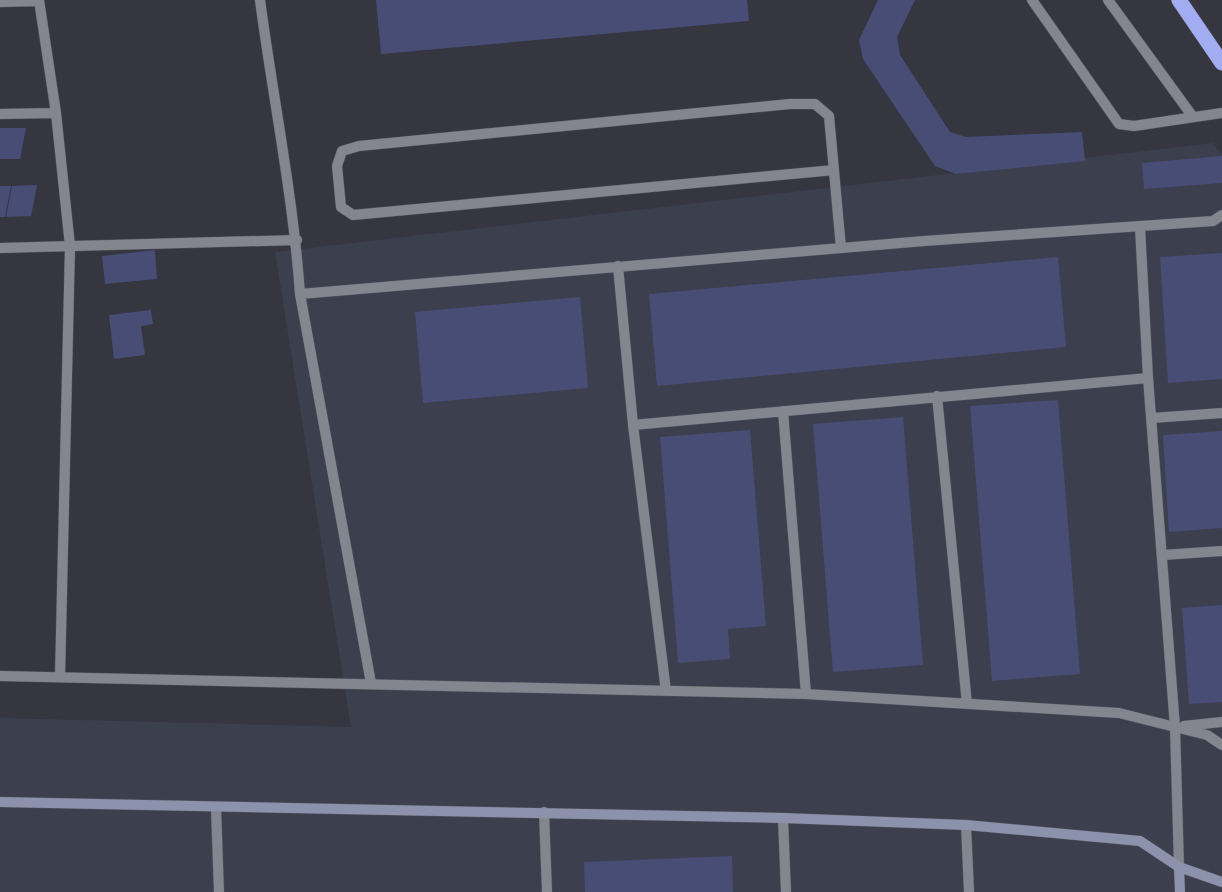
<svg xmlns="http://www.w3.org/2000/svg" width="1222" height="892" font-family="'PT Sans Narrow',sans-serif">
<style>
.built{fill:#3c3f4e}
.building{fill:#484d76}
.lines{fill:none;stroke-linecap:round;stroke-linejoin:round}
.lane-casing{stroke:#52535b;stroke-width:11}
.street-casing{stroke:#52535b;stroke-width:11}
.secondary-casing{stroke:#52535b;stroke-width:11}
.highway-casing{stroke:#52535b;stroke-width:16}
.lane{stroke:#83858f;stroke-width:10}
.street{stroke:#83858f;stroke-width:10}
.secondary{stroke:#8c91ac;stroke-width:10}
.highway{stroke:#a2acf0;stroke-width:15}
</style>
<rect width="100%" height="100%" fill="#353640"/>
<!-- built -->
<path class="built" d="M1213,143L1222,155V892H0V718L351,727L275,252Z"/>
<!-- building -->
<path class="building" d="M376,0H747L749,21L381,54Z
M878,0H915L897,37L900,55L950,132L966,137L1082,132L1085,161L956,174L935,166L863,59L859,40Z
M0,128H26L20,159H0Z
M1222,156V183L1144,189L1142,163Z
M37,185L31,216L6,217L12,186Z
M0,186H11L5,217H0Z
M155,250L157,279L105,284L102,256Z
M1222,253V379L1168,383L1160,257Z
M1058,257L1066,347L657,386L649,294Z
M580,297L588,388L423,403L415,312Z
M151,310L153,324L141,326L145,355L114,359L109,315Z
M1058,400L1080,674L992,681L970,406Z
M903,417L923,665L833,672L813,424Z
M750,430L766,626L728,629L730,659L678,663L660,437Z
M1222,431V528L1169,532L1163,435Z
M1222,605V702L1189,704L1182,608Z
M732,856L733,892H585L584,862Z"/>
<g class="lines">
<!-- lane casing -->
<g class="lane-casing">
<path id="lane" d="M1032,0L1119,124L1134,126L1222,113
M1108,0L1193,117
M834,170L353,215L341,207L337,166L342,151L359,146L790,104H815L829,116L841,248"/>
</g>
<!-- street casing -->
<g class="street-casing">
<path id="street" d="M39,0L56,113L70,246L60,677
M260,0C273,98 293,195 300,294L371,683
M0,2L39,1
M0,114L56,113
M1140,227L1148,378L1175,727L1179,867
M0,248L297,240
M618,266L633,425L666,691
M300,294L924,241L1213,221L1222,215
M937,396L967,704
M783,411L806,694
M1152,418L1222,413
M633,425L1148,378
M1163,555L1222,551
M0,676L806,694L1119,713L1207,735L1222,745
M1184,726L1222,722
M216,808L219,892
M544,812L547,892
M783,818L786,892
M966,825L969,892"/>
</g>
<!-- secondary casing -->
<g class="secondary-casing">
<path id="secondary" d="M0,802L783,818L966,825L1140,841L1179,867L1222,882
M1179,867L1180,892"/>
</g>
<!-- highway casing -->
<g class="highway-casing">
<path id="highway" d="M1179,0L1222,63"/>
</g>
<!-- lane -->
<use href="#lane" class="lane"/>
<!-- street -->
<use href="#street" class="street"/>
<!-- secondary -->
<use href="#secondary" class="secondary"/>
<!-- highway -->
<use href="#highway" class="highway"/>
</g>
</svg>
